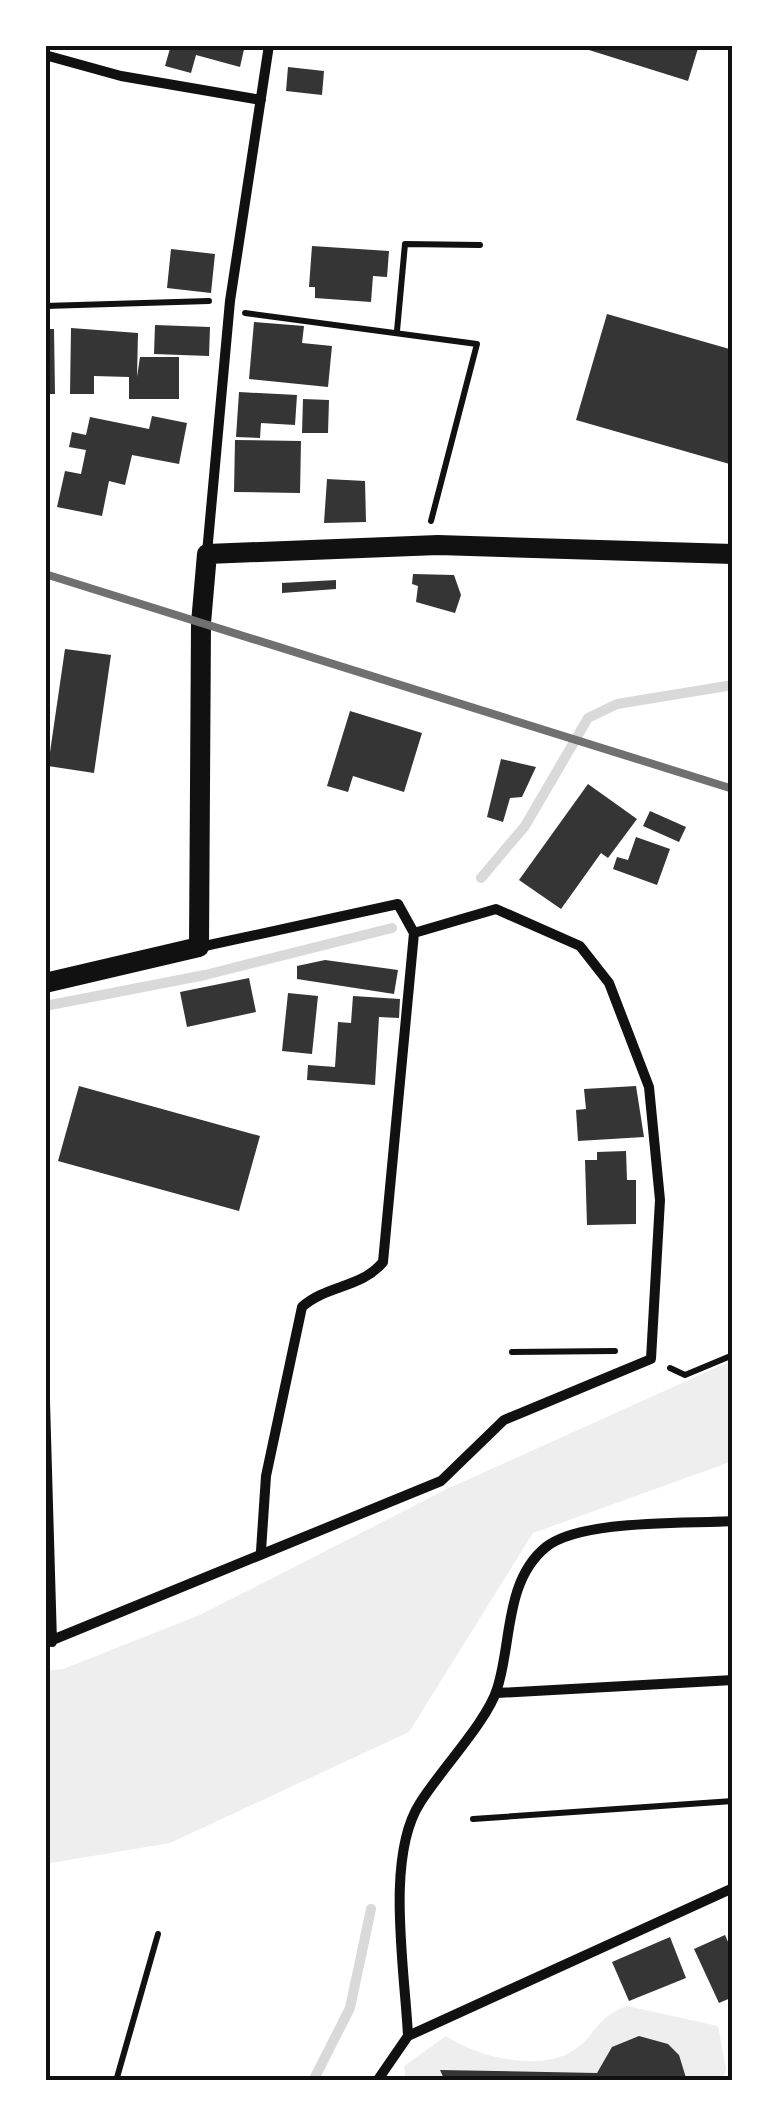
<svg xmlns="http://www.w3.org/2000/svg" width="778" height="2126" font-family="Quicksand,sans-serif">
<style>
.green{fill:#eee}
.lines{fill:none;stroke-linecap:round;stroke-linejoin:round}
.stream{stroke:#d9d9d9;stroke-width:10}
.building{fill:#353535}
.path{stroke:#111;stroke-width:6}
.service{stroke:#111;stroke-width:6}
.minor{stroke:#111;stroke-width:10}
.secondary{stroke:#111;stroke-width:20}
.rail{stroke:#707070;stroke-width:8}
.neatline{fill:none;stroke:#111;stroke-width:4}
</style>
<rect width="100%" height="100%" fill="#fff"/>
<!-- green -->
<path class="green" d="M733,1360V1461L533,1533L409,1732L170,1843L45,1864V1671L63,1669L200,1615L449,1488Z
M627,2006L718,2026L726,2069L722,2081H406L404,2066L446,2036C478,2057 539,2073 574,2050C597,2035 594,2018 627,2006Z"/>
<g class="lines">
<!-- stream -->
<path class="stream" d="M481,878L525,826L588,718L617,704L733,685
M45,1006L205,975L392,928
M313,2081L350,2008L371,1909"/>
</g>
<!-- building -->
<path class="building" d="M171,45H245L240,67L196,55L191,73L165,66Z
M591,45H699L688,81L589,50Z
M288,67L324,71L322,95L286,91Z
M312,246L389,251L387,277L373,276L371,302L315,298V287H309Z
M171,249L215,254L211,293L167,288Z
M607,314L733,350V465L576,420Z
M254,322L304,326L302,343L332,346L328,387L249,379Z
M155,325L210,327L209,356L154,354Z
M71,328L138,333L137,377L140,357H179V399H129V377L94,376V394H70Z
M45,329H54L55,394H45Z
M239,392L297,395L295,425L261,423L260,438L236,437Z
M303,399L329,400L328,433H302Z
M152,416L187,423L179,464L132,455L125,485L109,481L102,516L57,507L65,471L81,474L86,450L69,447L72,432L86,435L90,417L149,429Z
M235,440L301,441L300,493L234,492Z
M327,479L365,481L366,522L324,523Z
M413,574L454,575L461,595L455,613L416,602L418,586L412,584Z
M336,580V589L282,593V583Z
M65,649L111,655L94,773L48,766Z
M350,711L422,733L404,792L353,776L348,792L327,786Z
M501,759L536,767L522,797L510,798L503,822L487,817Z
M588,784L637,819L608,858L601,853L561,909L519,880Z
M650,811L686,827L679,842L643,826Z
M636,837L670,849L657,885L613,869L617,857L628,860Z
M325,960L398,970L394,994L297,979V966Z
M249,978L256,1012L187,1027L180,992Z
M288,993L318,996L312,1054L282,1051Z
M353,996L400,999L399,1018L379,1017L375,1085L307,1080L308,1065L335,1067L338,1022L351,1023Z
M79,1086L260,1136L239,1211L58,1161Z
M636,1086L644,1137L578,1141L576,1110L586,1109L584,1089Z
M626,1151L627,1180H636V1224L587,1225L585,1160H597V1152Z
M725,1935L733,1953V1997L719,2003L694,1949Z
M670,1937L686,1978L629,2001L612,1962Z
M639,2036L668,2044L679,2055L687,2081H445L440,2070L597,2073L612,2047Z"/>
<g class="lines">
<!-- path -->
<path class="path" d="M45,306L209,301
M245,313L477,344L431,521
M397,331L405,244L480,245
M512,1352L615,1351
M670,1368L685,1375L733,1355"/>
<!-- service -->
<path class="service" d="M473,1819L733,1801
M116,2081L158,1934"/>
<!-- minor -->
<path class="minor" d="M45,55L121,76L261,100
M207,553L230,301L269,45
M200,947L398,904L414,933L383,1262C362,1288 326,1285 302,1307L266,1476L261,1551
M45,1402L52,1642
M45,1643L441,1481L504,1420L651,1359L660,1200L649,1087L609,983L580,946L496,909L414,933
M497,1693L733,1680
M408,2036C405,1971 385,1857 420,1803C439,1772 488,1720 497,1689C512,1644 504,1581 546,1547C581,1519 687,1524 733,1521
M377,2081L408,2036L733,1888"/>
<!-- secondary -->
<path class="secondary" d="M45,983L199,947L201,623L207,554L438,545L733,554"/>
<!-- rail -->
<path class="rail" d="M45,574L733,789"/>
</g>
<!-- border -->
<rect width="778" height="2126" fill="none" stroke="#ffffff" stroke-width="95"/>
<rect x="48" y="48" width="682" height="2030" class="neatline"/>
</svg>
